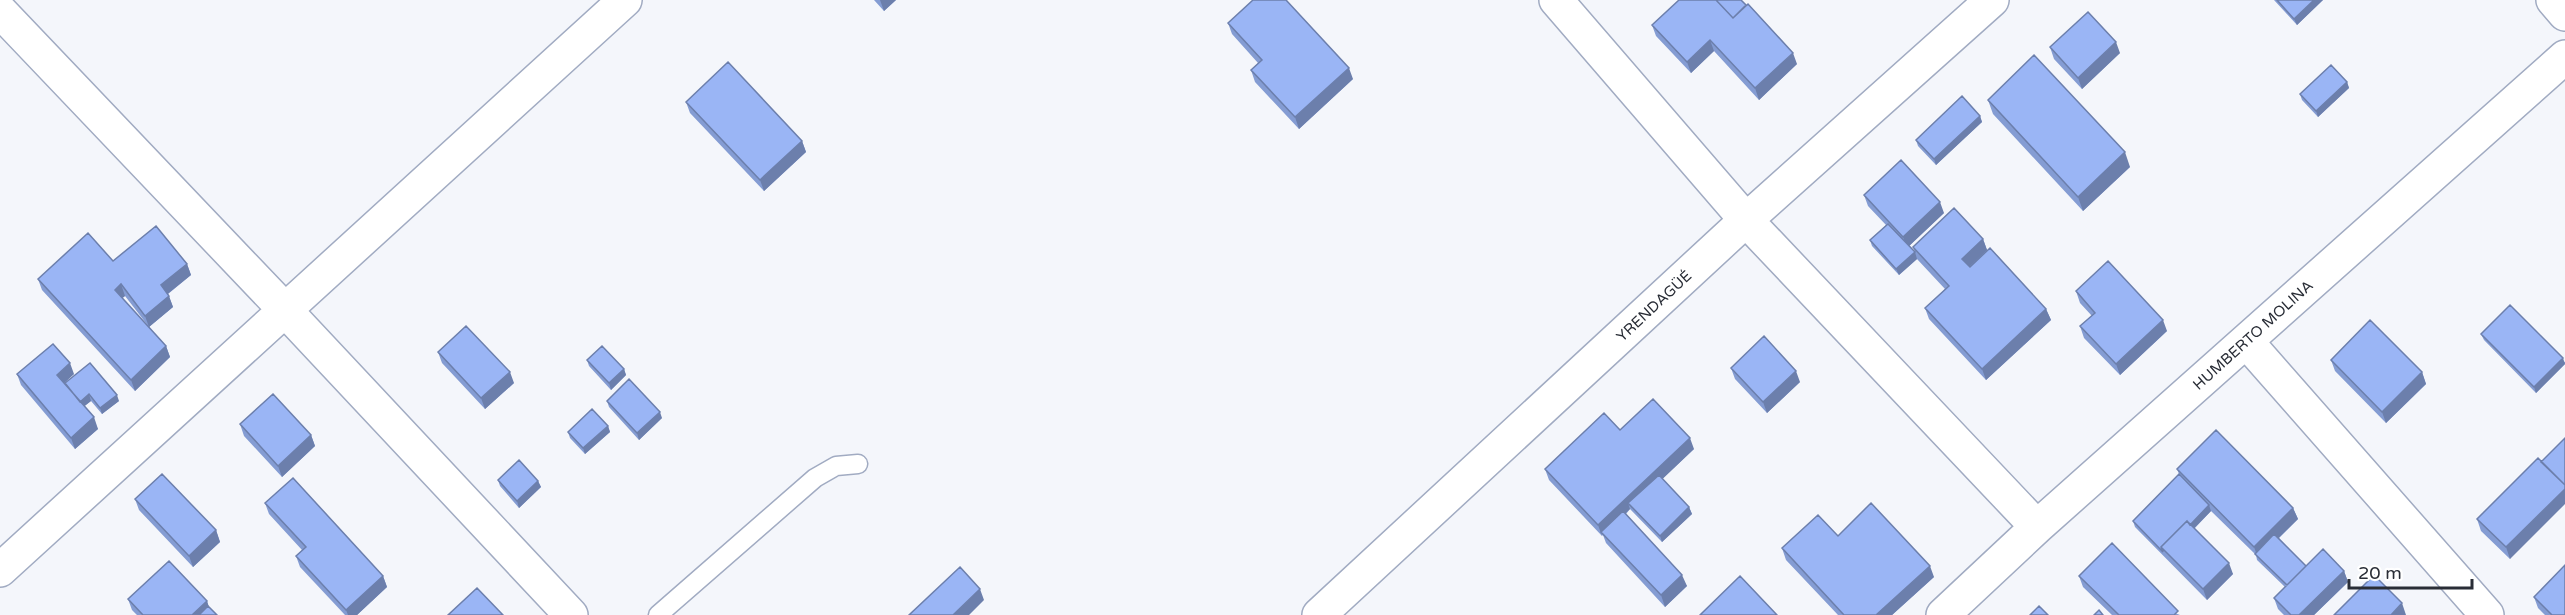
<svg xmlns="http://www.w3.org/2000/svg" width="2565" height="615" font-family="'Varela Round',sans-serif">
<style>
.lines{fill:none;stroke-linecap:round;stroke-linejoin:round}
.lane-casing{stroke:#a1abc2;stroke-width:21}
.street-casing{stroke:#a1abc2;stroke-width:36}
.lane{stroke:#fff;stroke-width:18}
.street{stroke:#fff;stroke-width:33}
.wall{fill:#849cd3}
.shaded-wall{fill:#6c7fac}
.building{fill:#9ab5f5;stroke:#6c7fac;stroke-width:1.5}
.labels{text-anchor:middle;stroke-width:4.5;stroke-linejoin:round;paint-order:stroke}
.street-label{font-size:15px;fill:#292d36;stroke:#fff}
</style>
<rect width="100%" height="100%" fill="#f4f6fb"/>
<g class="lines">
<!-- lane casing -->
<g class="lane-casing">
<path id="lane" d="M658,615L815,478L836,466L858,464"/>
</g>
<!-- street casing -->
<g class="street-casing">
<path id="street" d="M1556,0L1746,220L2037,527
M2553,0L2565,14
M0,11L285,310L571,615
M2246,341L2487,615
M0,570L625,0
M1319,615L1746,220L1992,0
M1943,615L2037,527L2565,57"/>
</g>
<!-- lane -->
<use href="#lane" class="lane"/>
<!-- street -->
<use href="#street" class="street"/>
</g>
<!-- wall -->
<path class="wall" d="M874,0H896L884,11Z
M2274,0H2323L2297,25Z
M1228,23L1353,79L1299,129L1255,82L1251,70L1258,63L1232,34Z
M1652,25L1797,64L1759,100L1714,51L1691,73L1656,36Z
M2050,47L2120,53L2082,89L2054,59Z
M2347,82L2349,88L2318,117L2302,100L2300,94Z
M1988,100L2130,167L2083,211L1993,114Z
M686,102L802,141L806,152L764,191L690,113Z
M1980,116L1982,122L1936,165L1918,146L1916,140Z
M1864,195L1944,213L1909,246L1915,252L1913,247L1983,239L1987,250L2046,309L2051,320L1986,380L1929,319L1925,308L1945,289L1917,259L1899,275L1872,246L1870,240L1886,225L1868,206Z
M113,261L187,264L191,275L168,294L173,307L149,327L125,296L122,298L166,346L170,357L135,391L42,290L38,279Z
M2076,291L2167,331L2120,375L2084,338L2080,326L2092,316L2080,303Z
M2481,334L2565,362V364L2536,393L2484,340Z
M438,352L514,383L485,409L442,363Z
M587,360L624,369L626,375L611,390L589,366Z
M2331,360L2422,372L2426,384L2386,423L2335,371Z
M1731,368L1800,382L1767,413L1735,379Z
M17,374H74L64,383L119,401L102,414L91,401L84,406L98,429L75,449L21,385Z
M607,401L662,418L639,440L609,407Z
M240,424L311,435L315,446L282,477L244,436Z
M608,426L610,432L585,454L570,438L568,432Z
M1620,430L1694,449L1662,479L1689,507L1692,514L1662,542L1630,509L1626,514L1687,586L1665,607L1606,543L1603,535L1602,536L1549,480L1545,469Z
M2541,462L2510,559L2481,531L2477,519Z
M2177,469L2293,508L2298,519L2279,538L2306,566L2344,571L2348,582L2314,615H2284L2278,609L2274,598L2285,587L2257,560L2256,555L2211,511L2194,529L2233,574L2207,600L2135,527L2133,521L2179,474Z
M498,480L538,481L541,487L519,508L500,486Z
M135,499L216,530L220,542L193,567L139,510Z
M265,503L383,576L387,587L357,615H345L300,567L296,556L302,550L269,514Z
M1838,536L1934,577L1892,615H1838L1786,560L1782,548Z
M2079,576L2180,615H2112L2083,587Z
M2534,597L2565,615H2545L2538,608Z
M128,599L207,601L208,606L217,615H137L132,610Z"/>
<!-- shaded-wall -->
<path class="shaded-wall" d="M880,0H896L884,11Z
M2314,0H2323L2297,25L2294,19Z
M1710,40L1714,51L1691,73L1687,62Z
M2116,42L2120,53L2082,89L2078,78Z
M1793,53L1797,64L1759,100L1755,88Z
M1349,68L1353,79L1299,129L1295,117Z
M2347,82L2349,88L2318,117L2316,111Z
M1980,116L1982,122L1936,165L1934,159Z
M802,141L806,152L764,191L760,180Z
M2125,152L2130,167L2083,211L2078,197Z
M1940,202L1944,213L1907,248L1903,237Z
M1983,239L1987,250L1966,270L1962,259Z
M1915,252L1917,259L1899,275L1896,269Z
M187,264L191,275L165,296L161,285Z
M121,284L125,296L119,301L115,290Z
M169,296L173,307L149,327L145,316Z
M2046,309L2051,320L1986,380L1982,369Z
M2163,320L2167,331L2120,375L2116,364Z
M166,346L170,357L135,391L131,380Z
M2563,358L2565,364L2536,393L2534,387Z
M70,363L74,374L61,386L57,375Z
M624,369L626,375L611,390L609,383Z
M1796,371L1800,382L1767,413L1763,402Z
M510,372L514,383L485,409L481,398Z
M2422,372L2426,384L2386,423L2382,412Z
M89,394L91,401L81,409L79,403Z
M117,395L119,401L102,414L100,408Z
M660,412L662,418L639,440L637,433Z
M94,417L98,429L75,449L71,438Z
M608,426L610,432L585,454L583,448Z
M311,435L315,446L282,477L278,466Z
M1690,438L1694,449L1632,508L1628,503L1630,509L1604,534L1601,532L1602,536L1598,525Z
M538,481L541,487L519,508L517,501Z
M2565,489V504L2510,559L2506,547Z
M2209,505L2211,511L2169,554L2165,550Z
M1689,507L1692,514L1662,542L1660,536Z
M2293,508L2298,519L2258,558L2254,547Z
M216,530L220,542L193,567L189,556Z
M2229,563L2233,574L2207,600L2203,589Z
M1930,566L1934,577L1892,615H1876Z
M2344,571L2348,582L2314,615H2299Z
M1682,575L1687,586L1665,607L1661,595Z
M383,576L387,587L357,615H348L346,610Z
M980,589L984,600L969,615H953Z
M207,601L211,613L208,615H192Z
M2402,603L2406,615H2391Z"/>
<!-- building -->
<path class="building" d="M1253,0H1286L1349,68L1295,117L1251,70L1262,60L1228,23Z
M1679,0H1716L1733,18L1748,4L1793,53L1755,88L1710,40L1687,62L1652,25Z
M1716,0H1741L1746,5L1733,18Z
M2277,0H2314L2294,19Z
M2088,12L2116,42L2078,78L2050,47Z
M2034,55L2125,152L2078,197L1988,100Z
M728,62L802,141L760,180L686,102Z
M2331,65L2347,82L2316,111L2300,94Z
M1962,96L1980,116L1934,159L1916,140Z
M1901,160L1940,202L1903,237L1864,195Z
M1954,208L1983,239L1962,259L1970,267L1990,248L2046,309L1982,369L1925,308L1949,286L1913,247Z
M1888,224L1915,252L1896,269L1870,240Z
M156,226L187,264L161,285L169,296L145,316L121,284L115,290L166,346L131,380L38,279L88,233L113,261Z
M2108,261L2163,320L2116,364L2080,326L2095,313L2076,291Z
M2510,305L2563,358L2534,387L2481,334Z
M2370,320L2422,372L2382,412L2331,360Z
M466,326L510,372L481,398L438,352Z
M1764,336L1796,371L1763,402L1731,368Z
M53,344L70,363L57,375L94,417L71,438L17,374Z
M602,346L624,369L609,383L587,360Z
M90,363L117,395L100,408L89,394L80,402L65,383Z
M629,379L660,412L637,433L607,401Z
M273,394L311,435L278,466L240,424Z
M1653,399L1690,438L1598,525L1545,469L1604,413L1620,430Z
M592,409L608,426L583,448L568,432Z
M2216,430L2293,508L2254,547L2177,469Z
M2565,438V485L2541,462Z
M2538,458L2565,485V489L2506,547L2477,519Z
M519,460L538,481L517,501L498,480Z
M162,474L216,530L189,556L135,499Z
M2179,474L2209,505L2190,525L2187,521L2161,547L2163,552L2133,521Z
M1659,475L1689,507L1660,536L1628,503Z
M293,478L383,576L346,610L296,556L306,547L265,503Z
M1871,503L1930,566L1876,615H1844L1782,548L1818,515L1838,536Z
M1623,511L1682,575L1661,595L1601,532Z
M2187,521L2229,563L2203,589L2161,547Z
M2274,534L2306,566L2287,585L2255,554Z
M2112,543L2178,611L2174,615H2119L2079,576Z
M2323,549L2344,571L2299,615H2291L2274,598Z
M169,561L207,601L192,615H143L128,599Z
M2565,565V615H2552L2534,597Z
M960,567L980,589L953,615H909Z
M2374,575L2402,603L2391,615H2334Z
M1740,576L1777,615H1700Z
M477,588L503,615H448Z
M208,606L217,615H199Z
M2039,606L2048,615H2030Z
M2099,610L2103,615H2094Z"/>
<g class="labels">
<!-- street labels -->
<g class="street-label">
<text transform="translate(1654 306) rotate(-43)" y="5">YRENDAGÜÉ</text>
<text transform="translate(2253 335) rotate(-42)" y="5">HUMBERTO MOLINA</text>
</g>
</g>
<!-- scale -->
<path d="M2349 579v9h123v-9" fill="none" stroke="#292d36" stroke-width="3"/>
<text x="2358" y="579" font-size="18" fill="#292d36" stroke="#ffffff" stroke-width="4.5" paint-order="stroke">20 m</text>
</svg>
